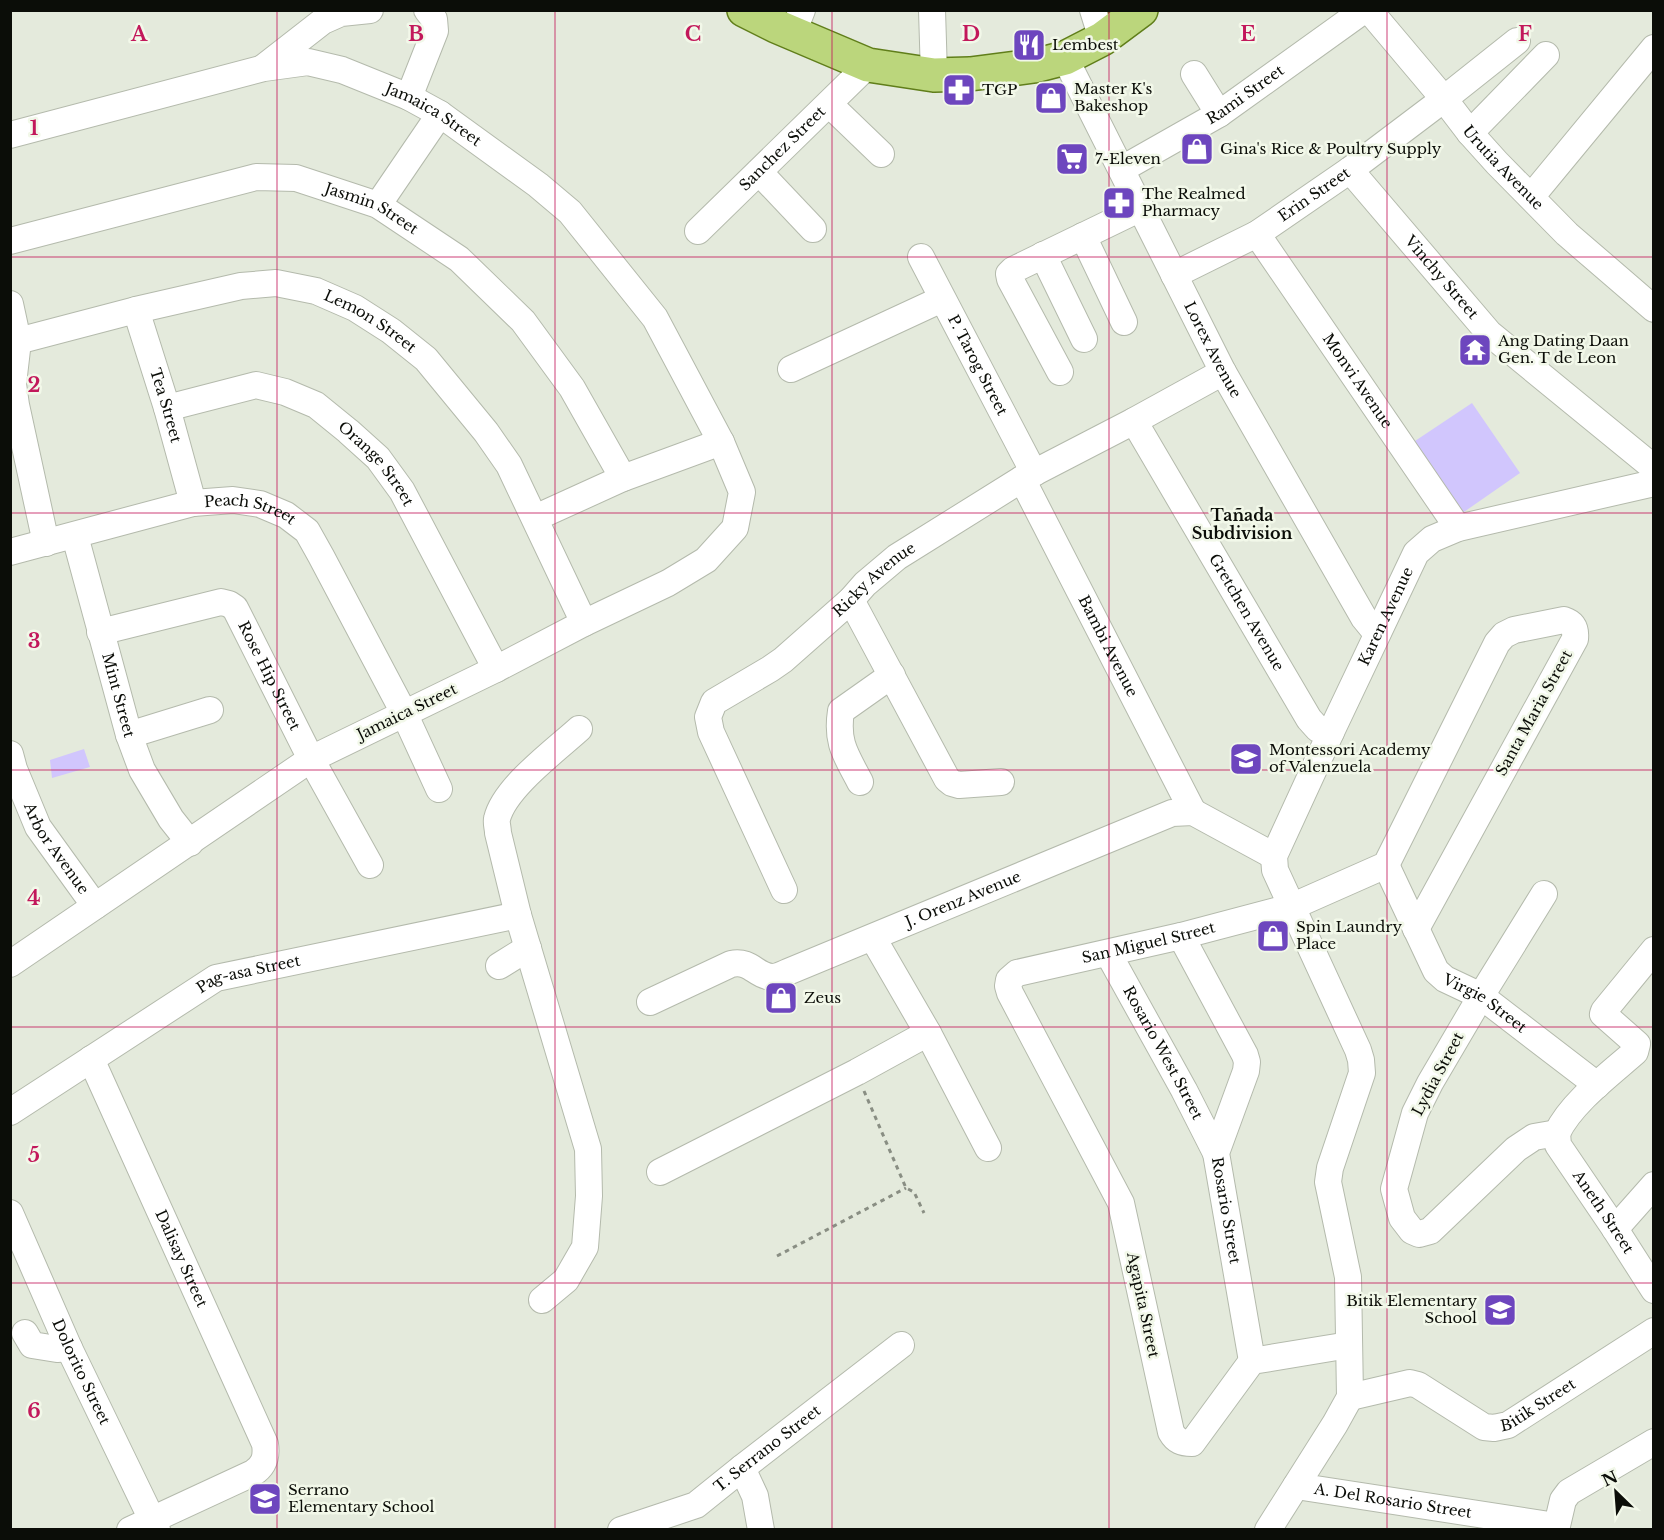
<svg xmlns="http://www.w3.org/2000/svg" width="1664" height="1540" font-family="'Libre Baskerville',serif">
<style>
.green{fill:#d1c6fd}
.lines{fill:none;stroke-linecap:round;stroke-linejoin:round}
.minor-casing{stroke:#b4baac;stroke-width:28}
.major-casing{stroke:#607e1a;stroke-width:36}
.path{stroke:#898e83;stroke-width:3;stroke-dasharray:4.5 4.5;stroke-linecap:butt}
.minor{stroke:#fff;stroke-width:26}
.major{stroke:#bbd67c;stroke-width:33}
.grid{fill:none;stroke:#c2185b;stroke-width:1.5;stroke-opacity:0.55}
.labels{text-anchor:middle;stroke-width:5;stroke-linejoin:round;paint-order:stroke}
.poi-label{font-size:15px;fill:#0b0d08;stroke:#f2f8e9;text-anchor:start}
.street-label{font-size:15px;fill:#0b0d08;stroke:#f2f8e9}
.neighbourhood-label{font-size:16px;font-weight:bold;fill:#0b0d08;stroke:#f2f8e9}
.grid-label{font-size:20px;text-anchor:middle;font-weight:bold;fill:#c2185b;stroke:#f2f8e9;stroke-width:5;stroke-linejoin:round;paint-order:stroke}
</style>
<rect width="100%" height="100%" fill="#e4eadc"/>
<!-- green -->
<path class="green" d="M1472,403L1520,473L1461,514L1412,443Z
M84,749L90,767L52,778L50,760Z"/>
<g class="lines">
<!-- minor casing -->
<g class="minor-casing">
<g id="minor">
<path d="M932,10L934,75"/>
<path d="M1093,10L1102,39"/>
<path id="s1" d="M1369,10L1444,99L1470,133L1497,163L1567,234L1654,309"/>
<path d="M793,33L802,10"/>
<path id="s2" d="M1065,58L1223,372L1364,618L1373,629L1378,632"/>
<path d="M264,67L323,21L341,13L370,10"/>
<path d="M1194,74L1219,114"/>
<path d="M409,97L435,31L434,19L427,10"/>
<path d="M829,104L881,154"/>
<path d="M1470,133L1546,55"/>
<path id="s3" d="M10,135L264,68L308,62L342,70L409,97L440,114L538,185L570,212L655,318L721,442L742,492L735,528L706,560L668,583L584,623L496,669L311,759L10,964"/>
<path id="s4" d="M1122,169L1219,114L1364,10"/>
<path id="s5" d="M1350,170L1489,333L1654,468"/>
<path d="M759,172L813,229"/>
<path d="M1531,197L1654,48"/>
<path d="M378,205L440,114"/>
<path id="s6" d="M698,231L868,65"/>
<path id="s7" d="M1257,234L1458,528"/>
<path d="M1083,236L1124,322"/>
<path id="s8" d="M10,241L256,177L296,178L378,205L459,259L523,321L572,388L623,478"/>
<path d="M1043,255L1084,339"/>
<path id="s9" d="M921,257L1034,473"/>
<path id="s10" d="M1174,275L1257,234L1350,170L1444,99L1517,41"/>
<path d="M10,304L18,341L13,384L16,405L46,543"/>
<path id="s11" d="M136,310L167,408L193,503"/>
<path id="s12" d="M10,343L136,310L241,286L276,283L316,291L355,308L391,331L426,359L486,432L509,465L584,623"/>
<path d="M791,369L942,299"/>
<path d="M1060,372L1010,279L1009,274L1013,270L1141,208"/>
<path id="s13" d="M167,408L256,385L285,392L316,405L348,431L378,458L402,491L496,669"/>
<path id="s14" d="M1134,421L1309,719L1318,729L1331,732"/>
<path id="s15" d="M1022,479L1193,812"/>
<path d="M535,518L623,478L721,442"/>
<path id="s16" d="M75,536L129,735L142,770L171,819L190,843"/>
<path id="s17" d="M10,552L193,503L233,500L260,504L286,515L307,531L321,556L404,713L439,789"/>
<path d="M851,600L947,779L952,783L959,785L1001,782"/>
<path id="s18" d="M100,632L221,602L229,604L235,608L311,759L370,865"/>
<path d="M129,735L210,710"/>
<path id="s19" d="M10,754L14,769L38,827L95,906"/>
<path d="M860,782C846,755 836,743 841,711L892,675"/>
<path id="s20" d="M1386,865L1436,971L1445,979L1481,996L1597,1085"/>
<path id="s21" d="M784,890L711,732L708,717L714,702L770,669L783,660L851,600L865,584L897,557L1022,479L1134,421L1223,372"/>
<path d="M1544,894L1481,996L1430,1083L1415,1113L1394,1189L1402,1218L1412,1231L1419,1234L1430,1231L1516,1149L1534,1137L1557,1133"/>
<path id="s22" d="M1181,936L1245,1055L1247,1062L1246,1071L1216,1153L1252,1361"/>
<path id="s23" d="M1108,953L1184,1090L1216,1153"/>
<path d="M499,966L528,948"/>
<path id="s24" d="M650,1002L731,964C752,960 755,976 772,977C778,977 785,973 790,971L1172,813L1193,812L1274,856"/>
<path d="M928,1033L988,1148"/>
<path id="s25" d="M91,1059L265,1444C267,1457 264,1466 253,1473L130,1530"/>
<path id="s26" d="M10,1112L216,978L518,915"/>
<path d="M1557,1133C1571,1103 1610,1074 1635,1052L1637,1044L1603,1014L1604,1011L1654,950"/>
<path id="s27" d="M1557,1133L1558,1145L1615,1229L1654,1290"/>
<path d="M660,1172L857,1072L928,1033L873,938"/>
<path id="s28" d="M10,1213L69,1348L157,1530"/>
<path d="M1615,1229L1654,1185"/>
<path d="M542,1300L566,1280L585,1247L589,1196L588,1149L518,915L498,833C498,828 496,823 497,819C504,788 556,750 579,729"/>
<path d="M25,1333L32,1345L57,1349L69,1348"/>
<path id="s29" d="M1349,1345L1252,1361L1192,1443C1182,1443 1176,1441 1171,1432L1121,1203L1010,993L1008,986L1009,980L1017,973L1181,936L1291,907L1386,865L1497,643L1504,635L1514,630L1564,620C1573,623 1576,629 1575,639L1416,929"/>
<path id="s30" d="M1350,1397L1410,1383L1418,1385L1484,1427L1494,1428L1508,1425L1654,1331"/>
<path d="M742,1468L755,1496L761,1530"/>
<path id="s31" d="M1296,1486L1556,1526"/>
<path id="s32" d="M621,1530L696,1505L742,1468L901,1345"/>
<path id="s33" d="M1268,1530L1335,1424L1350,1397L1348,1277L1328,1182L1330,1168L1362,1073L1361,1060L1358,1050L1275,870L1274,856L1331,732L1416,553L1432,539L1458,528L1654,483"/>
<path d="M1556,1530L1563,1500L1569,1492L1654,1442"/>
</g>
</g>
<!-- major casing -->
<g class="major-casing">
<path id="major" d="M744,10L776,26L868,65L934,75L970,74L1034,66L1065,58L1102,39L1141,10"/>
</g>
<!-- path -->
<path class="path" d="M864,1091L906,1188L914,1192L924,1213
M777,1256L906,1188"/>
<!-- minor -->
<use href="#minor" class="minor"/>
<!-- major -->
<use href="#major" class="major"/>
</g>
<!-- grid -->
<path class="grid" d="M277,10V1530M555,10V1530M832,10V1530M1109,10V1530M1387,10V1530M10,257H1654M10,513H1654M10,770H1654M10,1027H1654M10,1283H1654"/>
<!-- icons -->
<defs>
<g id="restaurant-square" transform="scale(1.725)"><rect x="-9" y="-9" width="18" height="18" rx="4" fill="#6d46be" stroke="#f2f8e9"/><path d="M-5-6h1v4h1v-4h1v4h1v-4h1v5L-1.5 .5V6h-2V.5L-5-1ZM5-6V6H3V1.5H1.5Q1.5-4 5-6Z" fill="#fff"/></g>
<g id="pharmacy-square" transform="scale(1.725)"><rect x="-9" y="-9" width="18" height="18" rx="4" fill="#6d46be" stroke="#f2f8e9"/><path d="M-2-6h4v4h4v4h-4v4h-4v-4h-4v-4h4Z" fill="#fff"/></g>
<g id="shop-square" transform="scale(1.725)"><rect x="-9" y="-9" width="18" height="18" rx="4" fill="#6d46be" stroke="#f2f8e9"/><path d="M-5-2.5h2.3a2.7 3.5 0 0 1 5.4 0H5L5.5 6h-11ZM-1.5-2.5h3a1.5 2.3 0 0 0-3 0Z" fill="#fff"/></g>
<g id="supermarket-square" transform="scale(1.725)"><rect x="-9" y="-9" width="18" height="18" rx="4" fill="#6d46be" stroke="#f2f8e9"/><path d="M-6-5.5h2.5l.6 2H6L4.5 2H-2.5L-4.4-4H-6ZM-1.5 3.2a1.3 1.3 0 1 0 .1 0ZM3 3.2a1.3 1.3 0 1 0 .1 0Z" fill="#fff"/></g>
<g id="temple-square" transform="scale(1.725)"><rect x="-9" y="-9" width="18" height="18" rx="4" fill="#6d46be" stroke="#f2f8e9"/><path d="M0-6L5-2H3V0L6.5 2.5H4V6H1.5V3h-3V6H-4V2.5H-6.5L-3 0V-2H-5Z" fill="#fff"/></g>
<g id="school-square" transform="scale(1.725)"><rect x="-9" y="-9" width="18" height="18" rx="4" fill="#6d46be" stroke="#f2f8e9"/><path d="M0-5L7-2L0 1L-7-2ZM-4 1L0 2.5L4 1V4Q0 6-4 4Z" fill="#fff"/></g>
</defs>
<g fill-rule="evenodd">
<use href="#restaurant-square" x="1029" y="45"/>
<use href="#pharmacy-square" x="959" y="90"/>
<use href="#shop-square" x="1051" y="98"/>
<use href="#shop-square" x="1197" y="149"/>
<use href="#supermarket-square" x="1072" y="159"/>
<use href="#pharmacy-square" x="1119" y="203"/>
<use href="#temple-square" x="1475" y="350"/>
<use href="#school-square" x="1246" y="759"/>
<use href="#shop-square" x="1273" y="936"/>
<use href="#shop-square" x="781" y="998"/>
<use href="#school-square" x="1500" y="1310"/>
<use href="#school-square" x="265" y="1499"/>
</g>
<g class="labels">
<!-- poi labels -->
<g class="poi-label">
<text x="1052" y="50">Lembest</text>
<text x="1074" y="94">Master K's<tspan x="1074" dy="17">Bakeshop</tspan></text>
<text x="982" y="95">TGP</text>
<text x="1220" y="154">Gina's Rice &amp; Poultry Supply</text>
<text x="1095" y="164">7-Eleven</text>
<text x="1142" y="199">The Realmed<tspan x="1142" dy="17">Pharmacy</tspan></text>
<text x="1498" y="346">Ang Dating Daan<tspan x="1498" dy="17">Gen. T de Leon</tspan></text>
<text x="1269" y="755">Montessori Academy<tspan x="1269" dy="17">of Valenzuela</tspan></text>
<text x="1296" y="932">Spin Laundry<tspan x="1296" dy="17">Place</tspan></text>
<text x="804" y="1003">Zeus</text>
<text x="1477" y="1306" text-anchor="end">Bitik Elementary<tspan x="1477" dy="17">School</tspan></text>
<text x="288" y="1495">Serrano<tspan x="288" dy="17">Elementary School</tspan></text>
</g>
<!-- street labels -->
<g class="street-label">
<text dy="5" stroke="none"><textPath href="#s4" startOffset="144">Rami Street</textPath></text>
<text dy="5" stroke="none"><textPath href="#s3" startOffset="444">Jamaica Street</textPath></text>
<text dy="5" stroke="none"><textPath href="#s6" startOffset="118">Sanchez Street</textPath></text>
<text dy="5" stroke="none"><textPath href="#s1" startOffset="207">Urutia Avenue</textPath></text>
<text dy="5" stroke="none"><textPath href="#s10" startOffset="162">Erin Street</textPath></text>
<text dy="5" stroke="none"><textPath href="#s8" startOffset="376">Jasmin Street</textPath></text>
<text dy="5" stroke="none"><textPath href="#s5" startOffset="141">Vinchy Street</textPath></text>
<text dy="5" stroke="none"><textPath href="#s12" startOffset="376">Lemon Street</textPath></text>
<text dy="5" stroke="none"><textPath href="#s2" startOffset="327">Lorex Avenue</textPath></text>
<text dy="5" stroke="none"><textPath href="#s9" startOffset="122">P. Tarog Street</textPath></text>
<text dy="5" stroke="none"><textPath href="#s7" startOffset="178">Monvi Avenue</textPath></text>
<text dy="5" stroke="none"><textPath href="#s11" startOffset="100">Tea Street</textPath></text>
<text dy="5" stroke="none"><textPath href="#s13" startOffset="240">Orange Street</textPath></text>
<text dy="5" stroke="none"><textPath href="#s17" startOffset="248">Peach Street</textPath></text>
<text dy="5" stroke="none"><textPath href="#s21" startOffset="408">Ricky Avenue</textPath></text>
<text dy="5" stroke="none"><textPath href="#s14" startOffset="222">Gretchen Avenue</textPath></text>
<text dy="5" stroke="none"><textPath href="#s33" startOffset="988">Karen Avenue</textPath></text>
<text dy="5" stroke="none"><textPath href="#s15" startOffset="188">Bambi Avenue</textPath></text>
<text dy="5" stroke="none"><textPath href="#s18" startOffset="216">Rose Hip Street</textPath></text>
<text dy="5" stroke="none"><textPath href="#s16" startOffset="165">Mint Street</textPath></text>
<text transform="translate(407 712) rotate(-26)" y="5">Jamaica Street</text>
<text transform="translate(1534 713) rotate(-61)" y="5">Santa Maria Street</text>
<text dy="5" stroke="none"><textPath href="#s19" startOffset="106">Arbor Avenue</textPath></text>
<text dy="5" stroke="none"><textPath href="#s24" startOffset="340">J. Orenz Avenue</textPath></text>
<text dy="5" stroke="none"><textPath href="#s29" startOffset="856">San Miguel Street</textPath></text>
<text dy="5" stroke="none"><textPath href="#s26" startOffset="278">Pag-asa Street</textPath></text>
<text dy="5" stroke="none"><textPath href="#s20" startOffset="176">Virgie Street</textPath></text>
<text dy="5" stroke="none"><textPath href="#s23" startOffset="114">Rosario West Street</textPath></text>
<text transform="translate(1438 1074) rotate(-62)" y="5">Lydia Street</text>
<text dy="5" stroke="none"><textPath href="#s22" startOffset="297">Rosario Street</textPath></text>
<text dy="5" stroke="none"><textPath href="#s27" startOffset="93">Aneth Street</textPath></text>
<text dy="5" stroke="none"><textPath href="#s25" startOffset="219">Dalisay Street</textPath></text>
<text transform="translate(1143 1305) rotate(78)" y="5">Agapita Street</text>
<text dy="5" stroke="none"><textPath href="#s28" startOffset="174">Dolorito Street</textPath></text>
<text dy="5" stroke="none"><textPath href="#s30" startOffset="208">Bitik Street</textPath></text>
<text dy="5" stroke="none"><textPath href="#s32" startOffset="170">T. Serrano Street</textPath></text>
<text dy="5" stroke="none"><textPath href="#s31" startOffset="98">A. Del Rosario Street</textPath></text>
</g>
<!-- neighbourhood labels -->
<g class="neighbourhood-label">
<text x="1242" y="521">Tañada<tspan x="1242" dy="18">Subdivision</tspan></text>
</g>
</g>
<g class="grid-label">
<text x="139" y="41">A</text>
<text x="416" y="41">B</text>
<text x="693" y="41">C</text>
<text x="971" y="41">D</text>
<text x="1248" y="41">E</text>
<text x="1525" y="41">F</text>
<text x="34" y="135">1</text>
<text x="34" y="392">2</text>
<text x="34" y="648">3</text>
<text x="34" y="905">4</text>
<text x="34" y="1162">5</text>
<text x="34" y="1418">6</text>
</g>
<!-- border -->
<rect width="1664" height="1540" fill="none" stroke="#0b0d08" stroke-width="24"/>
<!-- north arrow -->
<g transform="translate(1616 1492) rotate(335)" stroke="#f2f8e9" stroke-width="4.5" paint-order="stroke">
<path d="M0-4.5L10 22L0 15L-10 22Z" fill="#0b0d08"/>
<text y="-9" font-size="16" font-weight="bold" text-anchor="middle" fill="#0b0d08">N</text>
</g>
</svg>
